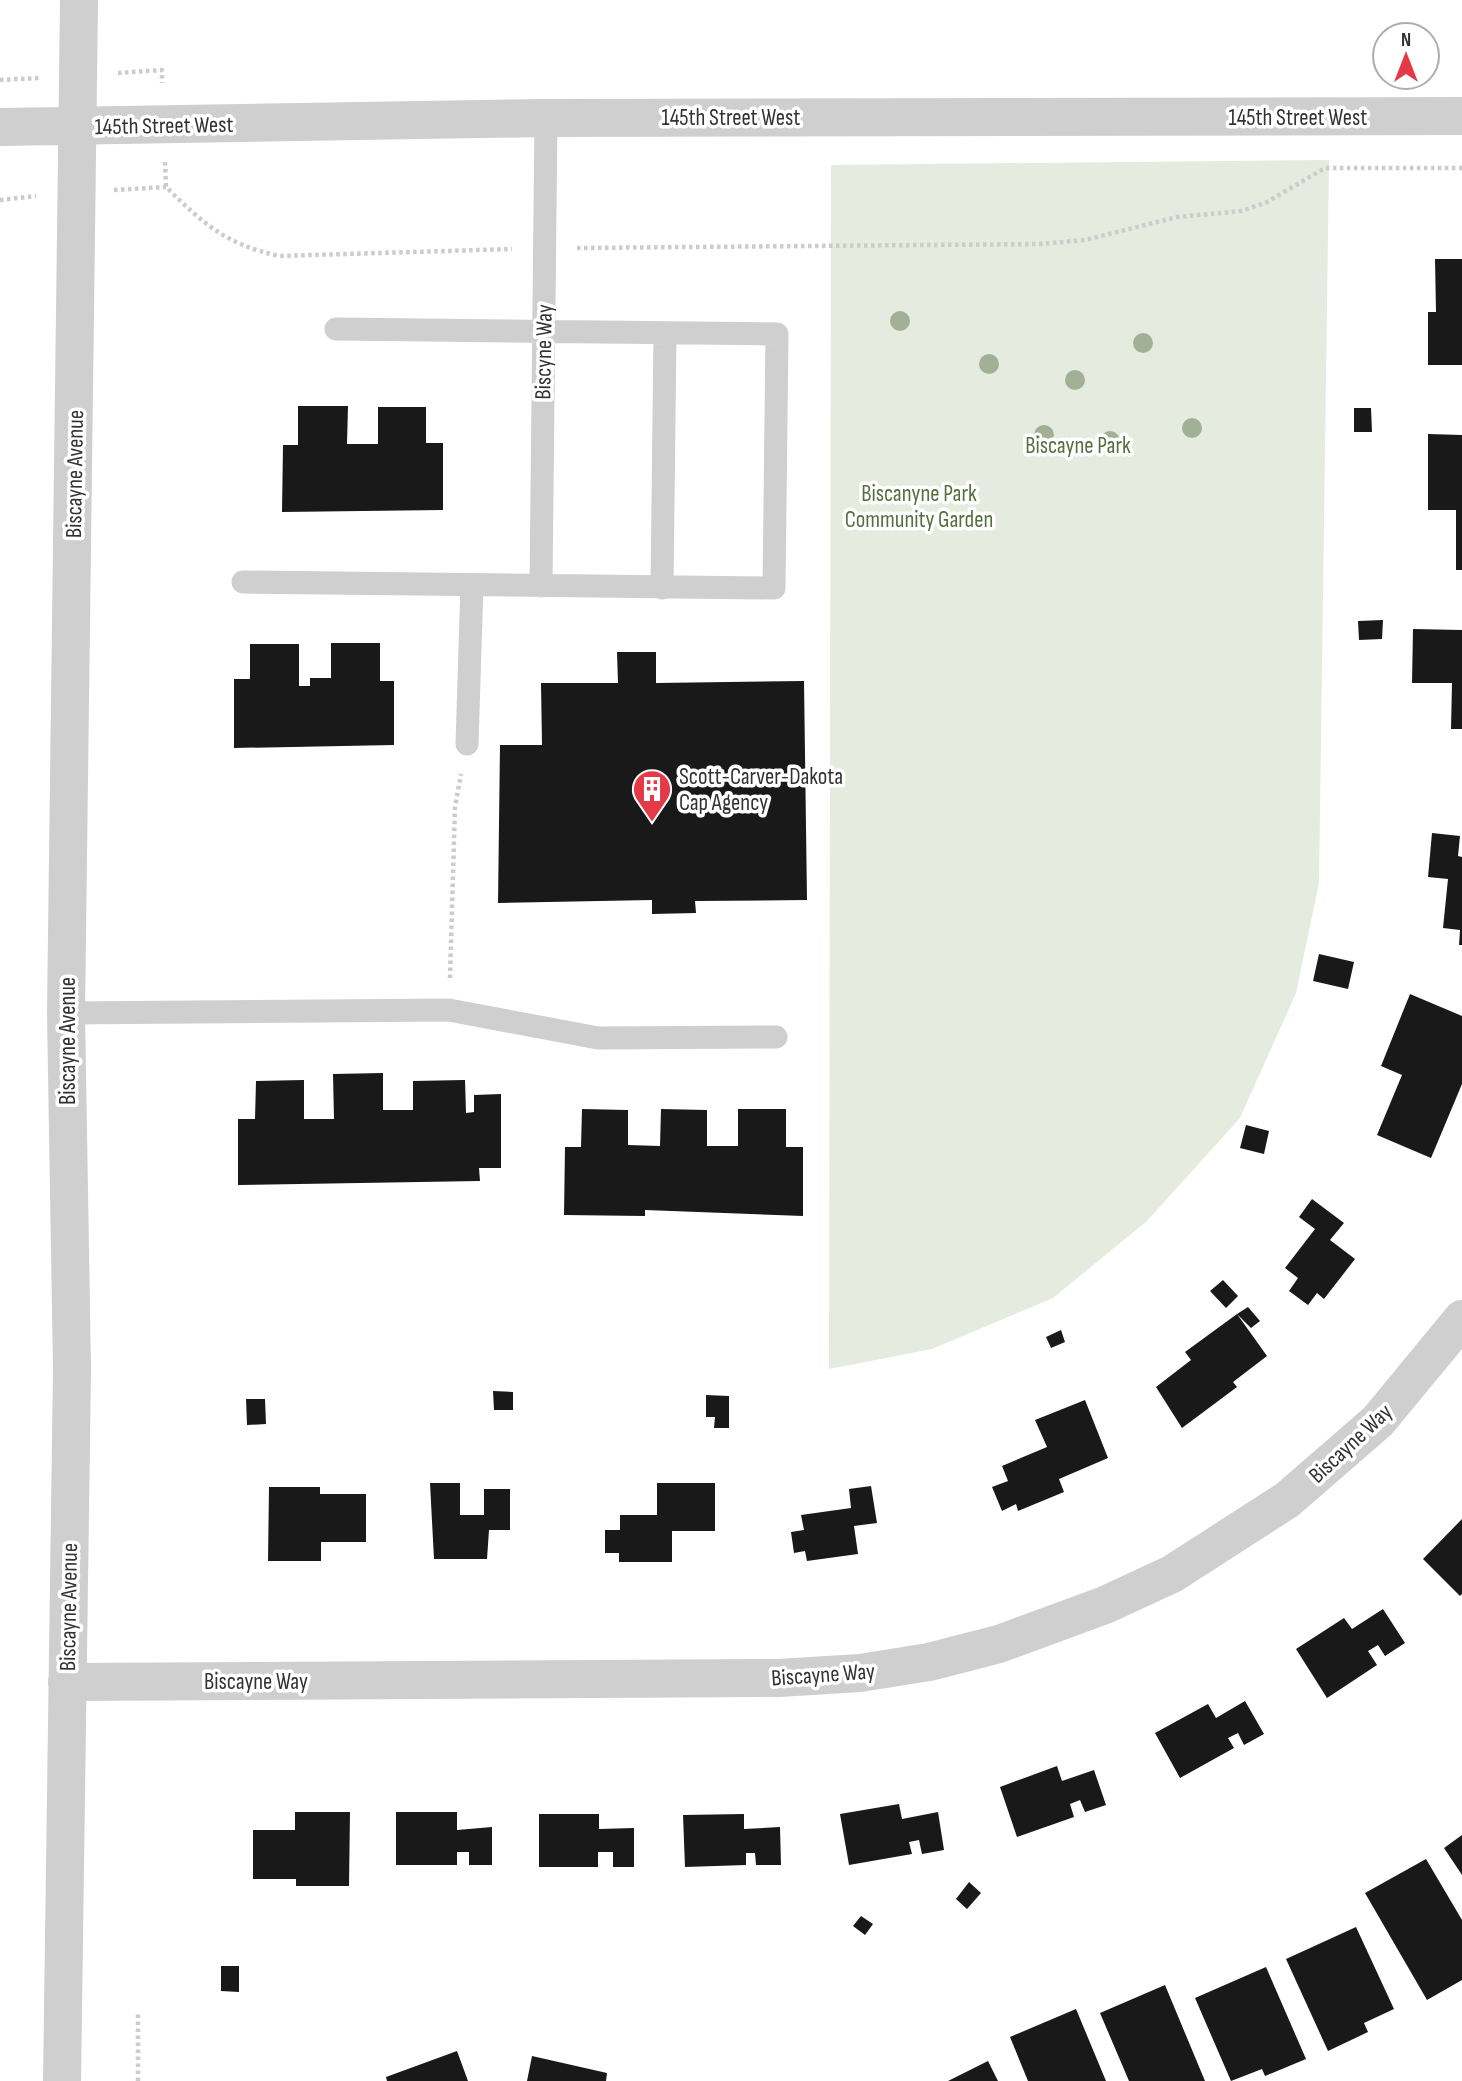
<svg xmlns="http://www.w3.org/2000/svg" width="1462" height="2081" font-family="'Sofia Sans Condensed',sans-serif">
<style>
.green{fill:#e5ebde}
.building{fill:#191919}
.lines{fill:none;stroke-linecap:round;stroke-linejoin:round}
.path{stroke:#ccc;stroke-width:4.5;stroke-dasharray:3.5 3.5;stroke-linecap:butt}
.service{stroke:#cfcfcf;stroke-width:23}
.minor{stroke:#cfcfcf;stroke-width:38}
.tertiary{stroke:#cfcfcf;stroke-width:38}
.tree{fill:#a2b095}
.labels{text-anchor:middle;stroke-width:7;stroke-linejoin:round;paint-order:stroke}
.street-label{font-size:23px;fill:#323232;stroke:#fff}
.park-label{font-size:23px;fill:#556f3f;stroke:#fff}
.poi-label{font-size:23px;fill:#323232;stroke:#fff;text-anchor:start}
</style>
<rect width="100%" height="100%" fill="#fff"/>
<!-- green -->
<path class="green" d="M1329,160L1319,883L1296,993L1240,1118L1147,1221L1053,1298L932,1349L829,1369L831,165Z"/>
<!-- building -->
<path class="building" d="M1435,259H1462V365H1428V312H1436Z
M298,406H348L347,444H378V407H426V443H443V510L282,512L283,445H298Z
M1354,408H1371L1372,432H1354Z
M1428,434L1462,435V570H1456V510H1428Z
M1383,620L1382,639L1359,640L1358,621Z
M1413,629L1462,630V729H1451L1452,683H1412Z
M331,643H380V681H394V745L234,748V679H250V644H299V686H310V678H331Z
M617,652H656V683L804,681L807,900L695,901L696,913L652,914V900L498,903L500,745H542L541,683H618Z
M1432,833L1460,836L1458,856L1462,857V945H1459L1460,930L1443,928L1448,879L1428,877Z
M1319,954L1354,962L1348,989L1313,981Z
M1410,994L1462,1016V1084L1431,1158L1377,1135L1402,1075L1381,1066Z
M383,1073V1110H413V1081L465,1080L466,1113L474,1112V1095L501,1094V1168H479L480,1181L238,1185V1119H255L256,1081L304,1080V1119H334L333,1074Z
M582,1109L628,1110V1145L660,1146L661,1109L707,1110V1146H738V1109H786V1147H803V1216L645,1210V1216L564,1215L565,1147H581Z
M1246,1125L1269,1131L1264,1154L1240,1148Z
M1312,1199L1344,1223L1330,1240L1355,1259L1324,1299L1317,1293L1308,1305L1289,1291L1298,1278L1285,1268L1315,1229L1299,1217Z
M1223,1280L1238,1296L1226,1308L1210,1291Z
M1248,1307L1260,1321L1251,1328L1237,1314L1267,1356L1233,1382L1237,1387L1182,1428L1156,1387L1191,1360L1185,1352L1237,1314Z
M1061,1330L1065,1342L1051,1348L1046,1337Z
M493,1391L513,1392V1410H494Z
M706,1395L729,1396V1428H714L715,1417H706Z
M246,1399H265L266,1424L247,1425Z
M1085,1400L1108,1458L1059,1479L1064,1492L1018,1511L1016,1504L1002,1511L992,1487L1008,1481L1002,1466L1047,1447L1035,1420Z
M430,1483H460V1515H484V1489H510V1530H489L487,1559H434Z
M657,1483H715V1531H672V1562H619V1553H605V1530H620V1515H657Z
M871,1486L877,1523L854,1526L858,1554L807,1561L805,1551L794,1553L791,1532L804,1530L801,1515L851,1508L849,1489Z
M269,1487H320V1494H366V1542H321V1561H268Z
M1462,1519V1594L1460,1596L1423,1559Z
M1383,1609L1405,1643L1385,1656L1378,1645L1368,1651L1377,1665L1327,1698L1296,1649L1344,1618L1352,1629Z
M1245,1701L1264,1734L1244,1745L1238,1733L1228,1738L1234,1748L1180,1778L1155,1733L1208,1704L1216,1718Z
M1057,1766L1062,1781L1094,1770L1106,1805L1085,1812L1080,1800L1070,1804L1074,1817L1017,1837L1000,1787Z
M899,1804L902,1819L938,1812L944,1850L922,1854L919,1840L909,1842L912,1854L849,1865L840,1814Z
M295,1812H350L349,1886H296V1879H253V1830H295Z
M396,1812H457V1830L492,1827V1865H469V1852H457V1865H396Z
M539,1814H599V1829L634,1828V1867H613V1852H598V1867H539Z
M744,1814V1829L780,1827L781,1865H756L755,1853H746V1865L685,1867L683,1815Z
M1462,1835V1875L1444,1848Z
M1426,1859L1462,1920V1980L1427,2000L1365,1893Z
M969,1882L981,1893L967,1909L956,1899Z
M861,1916L873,1924L865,1935L853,1926Z
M1356,1927L1394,2009L1364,2023L1368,2032L1328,2051L1286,1959Z
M221,1966H239V1992L221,1991Z
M1266,1967L1306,2059L1265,2076L1262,2069L1231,2081L1195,1998Z
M1165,1985L1205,2081H1129L1100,2013Z
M1076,2009L1106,2081H1028L1010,2037Z
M457,2051L468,2081H387L386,2077Z
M532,2056L607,2073L606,2081H527Z
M988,2061L998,2081H948Z"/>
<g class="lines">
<!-- path -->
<path class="path" d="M118,73L162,70V83
M0,80L39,78
M165,162L166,187C204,224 225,244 279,256L512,249
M114,190L166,187
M0,200L36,196
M577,248L1040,244L1085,240L1177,217L1242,211L1267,202L1325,168H1462
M450,978L455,807L461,774
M138,2081V2011"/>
<!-- service -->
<path class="service" d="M243,582L774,588L777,334L336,329
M541,586L546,118
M662,588L665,333
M467,744L472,585
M66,1013L449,1010L598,1038L776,1037"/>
<!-- minor -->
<path class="minor" d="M67,1682L779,1678L860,1673L929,1662L999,1644L1105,1605L1172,1574L1287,1500L1378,1421L1462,1319"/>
<!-- tertiary -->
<path class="tertiary" d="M0,127L546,118L1462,116
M62,2081L72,1369L66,1013L79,0"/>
</g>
<!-- trees -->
<g class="tree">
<circle cx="900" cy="321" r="10"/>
<circle cx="1143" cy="343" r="10"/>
<circle cx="989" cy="364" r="10"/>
<circle cx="1075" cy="380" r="10"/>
<circle cx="1192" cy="428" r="10"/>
<circle cx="1044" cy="435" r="10"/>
<circle cx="1110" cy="441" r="10"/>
</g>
<!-- icons -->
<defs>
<g id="building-pin" transform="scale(2.0125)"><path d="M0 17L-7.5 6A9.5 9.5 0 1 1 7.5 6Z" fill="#e43946" stroke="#fff"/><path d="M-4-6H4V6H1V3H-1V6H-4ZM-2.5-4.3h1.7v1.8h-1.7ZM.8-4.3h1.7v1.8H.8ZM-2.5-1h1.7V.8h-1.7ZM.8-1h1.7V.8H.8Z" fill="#fff"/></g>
</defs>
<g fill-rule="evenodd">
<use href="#building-pin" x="652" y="789"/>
</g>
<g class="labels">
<!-- street labels -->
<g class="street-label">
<text x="731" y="125">145th Street West</text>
<text x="1298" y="125">145th Street West</text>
<text transform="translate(164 125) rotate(-1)" y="8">145th Street West</text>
<text transform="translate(543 352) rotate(-89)" y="8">Biscyne Way</text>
<text transform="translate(74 474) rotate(-89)" y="8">Biscayne Avenue</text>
<text transform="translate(67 1041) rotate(-90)" y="8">Biscayne Avenue</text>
<text transform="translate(1350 1443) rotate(-43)" y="8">Biscayne Way</text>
<text transform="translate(68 1607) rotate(-89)" y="8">Biscayne Avenue</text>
<text transform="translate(823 1674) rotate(-4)" y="8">Biscayne Way</text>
<text x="256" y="1689">Biscayne Way</text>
</g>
<!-- park labels -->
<g class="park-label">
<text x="1078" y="453">Biscayne Park</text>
<text x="919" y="501">Biscanyne Park<tspan x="919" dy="26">Community Garden</tspan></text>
</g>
<!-- poi labels -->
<g class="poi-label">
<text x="679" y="784">Scott-Carver-Dakota<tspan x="679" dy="26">Cap Agency</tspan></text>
</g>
</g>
<!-- north arrow -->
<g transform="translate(1406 56)"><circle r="33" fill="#ffffff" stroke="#adadad" stroke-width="2"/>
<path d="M0-5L12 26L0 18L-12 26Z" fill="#e43946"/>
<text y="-10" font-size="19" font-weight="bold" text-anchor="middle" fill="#323232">N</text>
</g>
</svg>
